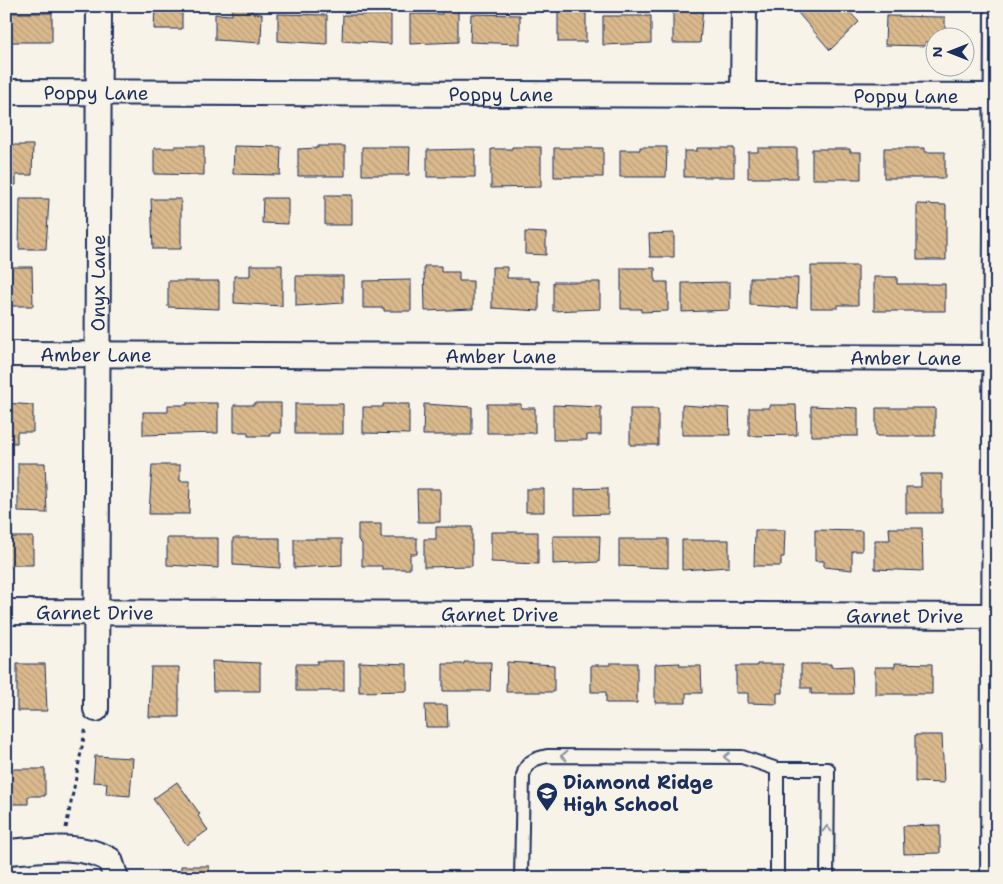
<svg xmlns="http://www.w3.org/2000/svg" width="1003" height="884" font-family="'Shantell Sans',sans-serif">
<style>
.building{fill:url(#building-back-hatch);stroke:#1b2f5e}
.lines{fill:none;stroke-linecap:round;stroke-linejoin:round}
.lane-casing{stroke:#1b2f5e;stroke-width:16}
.street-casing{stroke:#1b2f5e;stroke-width:28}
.path{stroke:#1b2f5e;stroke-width:3;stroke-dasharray:4 4;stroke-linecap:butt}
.lane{stroke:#f7f3e8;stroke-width:12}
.street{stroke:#f7f3e8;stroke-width:24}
.oneway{stroke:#8991a3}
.labels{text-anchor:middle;stroke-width:4.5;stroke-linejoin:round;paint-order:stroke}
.street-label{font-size:19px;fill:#1b2f5e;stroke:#f7f3e8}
.poi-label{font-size:19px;font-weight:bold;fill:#1b2f5e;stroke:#f7f3e8;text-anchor:start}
</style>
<defs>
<pattern id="building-back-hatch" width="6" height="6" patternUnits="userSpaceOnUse" patternTransform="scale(1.25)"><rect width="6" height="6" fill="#dab98c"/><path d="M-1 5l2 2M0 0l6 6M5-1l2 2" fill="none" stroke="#ba9f7b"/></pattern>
</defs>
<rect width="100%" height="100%" fill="#f7f3e8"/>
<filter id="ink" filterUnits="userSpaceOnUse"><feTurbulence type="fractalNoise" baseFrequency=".02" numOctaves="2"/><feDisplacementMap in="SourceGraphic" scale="10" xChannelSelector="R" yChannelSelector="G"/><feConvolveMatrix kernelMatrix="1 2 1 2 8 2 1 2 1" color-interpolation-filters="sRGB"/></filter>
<g filter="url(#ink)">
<!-- building -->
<path class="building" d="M182,6V29H154L155,7L152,6Z
M232,6H252V13L262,14L261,43L215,40V14L232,15Z
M442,6H458V42L410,44V14H442Z
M558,6H586V42H558Z
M673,6H703L700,43H673Z
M792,6H844L859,22L830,50Z
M6,13H52V42H6Z
M278,14L327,15V44L278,41Z
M471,14L520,15V44L470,42Z
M343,15H391V44L342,41Z
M603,16H651V43L603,45Z
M886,16L945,17V38H936V42H925V46L885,45Z
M6,145H33L32,175H16V185H6Z
M175,146H204V175L154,174V148H175Z
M234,146L281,147L280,175L233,174Z
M318,146H345V176H298V149L318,148Z
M362,147H410L409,175H362Z
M512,147H541V187L491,188V149H512Z
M640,147H667L666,177H620V150H640Z
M554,148H603V177H554Z
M697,148H734V177H684V151H697Z
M758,148H797V178H748V152H758Z
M884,148H925V152H945V178H884Z
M475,149V177H427V150Z
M812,149H850V152H861V179H812Z
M325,195H352V225H325Z
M263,198H288V224L262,223Z
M20,199H49L46,249H19Z
M151,199H181V249H153Z
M917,204L946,205V260H917Z
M525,232L546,233V255L525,254Z
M674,233V257H650L649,234Z
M250,265H282V306L234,303V276H250Z
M424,266H441V272H459V281H473V309L425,311Z
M811,266H858V305H838V308H811Z
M8,267H32L33,306H8L6,309Z
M492,267H507V278H529V281H539V311L492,308Z
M621,268H655V282H668V311L641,312V309H621Z
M296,276H343V303L296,306Z
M874,277H897V284H945V311H874Z
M750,278H798L797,308L750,305Z
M411,280V311H384V308H363V281Z
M168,281H219V309L168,307Z
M553,282H600V309L553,311Z
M730,282V310L682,312V283Z
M6,403L33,405V432H17V443H6Z
M187,403H218V433L143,435V412H168V405H187Z
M254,403H281V433H271V436H248V432H234V405H254Z
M295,404H343V434H295Z
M383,404H409V434L363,433V407H383Z
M424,404L472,407V435H423Z
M487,404H521V408H535V433H487Z
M553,405L601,407V435H587V440H553Z
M682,405L729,408L730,435H682Z
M770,405H796L797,435L749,436V408H770Z
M811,406L858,408V436H811Z
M876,408H935V436H876Z
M630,409H658V445H630Z
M18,463H45L47,513L18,512Z
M152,465H180V481H190L189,514H149Z
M921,474H942V513H906V487H921Z
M608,488V514L575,515V489Z
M417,489H440V522H418Z
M526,489H544V512H526Z
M358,524H381V538H417V554H410V569H382V566H362V544L358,540Z
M436,527H472V566L424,567V539H436Z
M889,528H922L923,571L875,569V540H890Z
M755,530H785L784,557H781V566H754Z
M815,530L862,531V551H852V570L824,567V561H815Z
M491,532H538V564L491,562Z
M553,536H600L599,562L553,564Z
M6,537H33V565H12V567H6Z
M167,538H218V568L167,565Z
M233,538H280V568L233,565Z
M294,539H342V565L294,568Z
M619,539H668V568L619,566Z
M682,540H729V567L682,570Z
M212,661L260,663V691H213Z
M317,661H344V691H296V664H317Z
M359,662L407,664V691L359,692Z
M464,662H491L490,691H443V664H464Z
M507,662L554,665V692H506Z
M610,663H637V703H606V692H591V665H610Z
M680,663V666H701L702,693H686V703H655V664Z
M895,663L932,664V694H875V667H895Z
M17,664H45L47,711H17Z
M757,664H783V693H777V704L748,703V693H736V666H757Z
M801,664H831V667L852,666L853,694H811V688H801Z
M151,667H179V717H149Z
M425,705H447L448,727H426Z
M915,735H942L944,783L915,782Z
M95,756L133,758L130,796L106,794L107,783L93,782Z
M6,769H45V796H28V804H6Z
M177,782L200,814L198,816L208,830L187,845L153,799Z
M940,825V853L904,854L903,826Z
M181,866H209V878H181Z
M914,874H942V878H914Z"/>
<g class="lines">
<!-- lane casing -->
<g class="lane-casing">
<path id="lane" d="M777,769V878
M521,878L523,776C526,762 533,759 547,756L742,757L777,769H828L827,878"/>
</g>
<!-- street casing -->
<g class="street-casing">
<g id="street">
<path id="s1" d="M6,92L997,96"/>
<path d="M743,95L744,6"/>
<path id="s2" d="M6,354L997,358"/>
<path id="s3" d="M6,612L994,616"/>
<path id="s4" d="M96,709L99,6"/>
<path d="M6,852C42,850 78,842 110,860L116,878"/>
<path d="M993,878L997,6"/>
</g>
</g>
<!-- path -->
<path class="path" d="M66,828L86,727"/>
<!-- lane -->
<use href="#lane" class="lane"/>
<!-- street -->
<use href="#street" class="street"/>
</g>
<!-- one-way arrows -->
<defs><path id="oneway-chevron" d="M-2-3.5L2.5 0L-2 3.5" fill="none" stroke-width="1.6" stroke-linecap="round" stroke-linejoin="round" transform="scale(1.25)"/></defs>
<g class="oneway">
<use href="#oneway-chevron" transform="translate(564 756) rotate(-180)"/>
<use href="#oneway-chevron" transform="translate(727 757) rotate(-180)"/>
<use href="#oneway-chevron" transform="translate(827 829) rotate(-90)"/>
</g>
</g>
<!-- icons -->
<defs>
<g id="school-pin" transform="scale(1.125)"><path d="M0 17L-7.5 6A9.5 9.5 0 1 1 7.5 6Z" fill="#1b2f5e" stroke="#f7f3e8"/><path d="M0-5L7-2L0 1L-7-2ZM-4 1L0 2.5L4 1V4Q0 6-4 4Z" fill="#fff"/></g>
</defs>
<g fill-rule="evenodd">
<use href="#school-pin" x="547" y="793"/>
</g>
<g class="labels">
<!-- street labels -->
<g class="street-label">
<text dy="7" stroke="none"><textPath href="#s1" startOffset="90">Poppy Lane</textPath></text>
<text dy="7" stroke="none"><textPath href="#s1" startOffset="495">Poppy Lane</textPath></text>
<text dy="7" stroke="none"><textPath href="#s1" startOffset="900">Poppy Lane</textPath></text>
<text dy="7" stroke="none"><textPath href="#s4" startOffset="426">Onyx Lane</textPath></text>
<text dy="7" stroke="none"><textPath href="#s2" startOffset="90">Amber Lane</textPath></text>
<text dy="7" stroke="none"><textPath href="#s2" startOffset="495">Amber Lane</textPath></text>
<text dy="7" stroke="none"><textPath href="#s2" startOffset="900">Amber Lane</textPath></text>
<text dy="7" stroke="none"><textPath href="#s3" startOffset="89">Garnet Drive</textPath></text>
<text dy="7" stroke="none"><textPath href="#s3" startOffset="494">Garnet Drive</textPath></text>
<text dy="7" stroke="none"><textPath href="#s3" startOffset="899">Garnet Drive</textPath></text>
</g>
<!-- poi labels -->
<g class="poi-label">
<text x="563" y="789">Diamond Ridge<tspan x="563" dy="22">High School</tspan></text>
</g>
</g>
<!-- margin -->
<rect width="1003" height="884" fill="none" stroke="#f7f3e8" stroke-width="25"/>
<rect x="12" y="12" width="978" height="859" fill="none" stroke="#1b2f5e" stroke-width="2" filter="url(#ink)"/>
<!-- north arrow -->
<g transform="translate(950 52) rotate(270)"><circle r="24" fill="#f7f3e8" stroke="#9fa5b1"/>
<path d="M0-4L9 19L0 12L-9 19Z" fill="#1b2f5e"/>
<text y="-8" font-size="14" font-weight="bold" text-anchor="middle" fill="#1b2f5e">N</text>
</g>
</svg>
